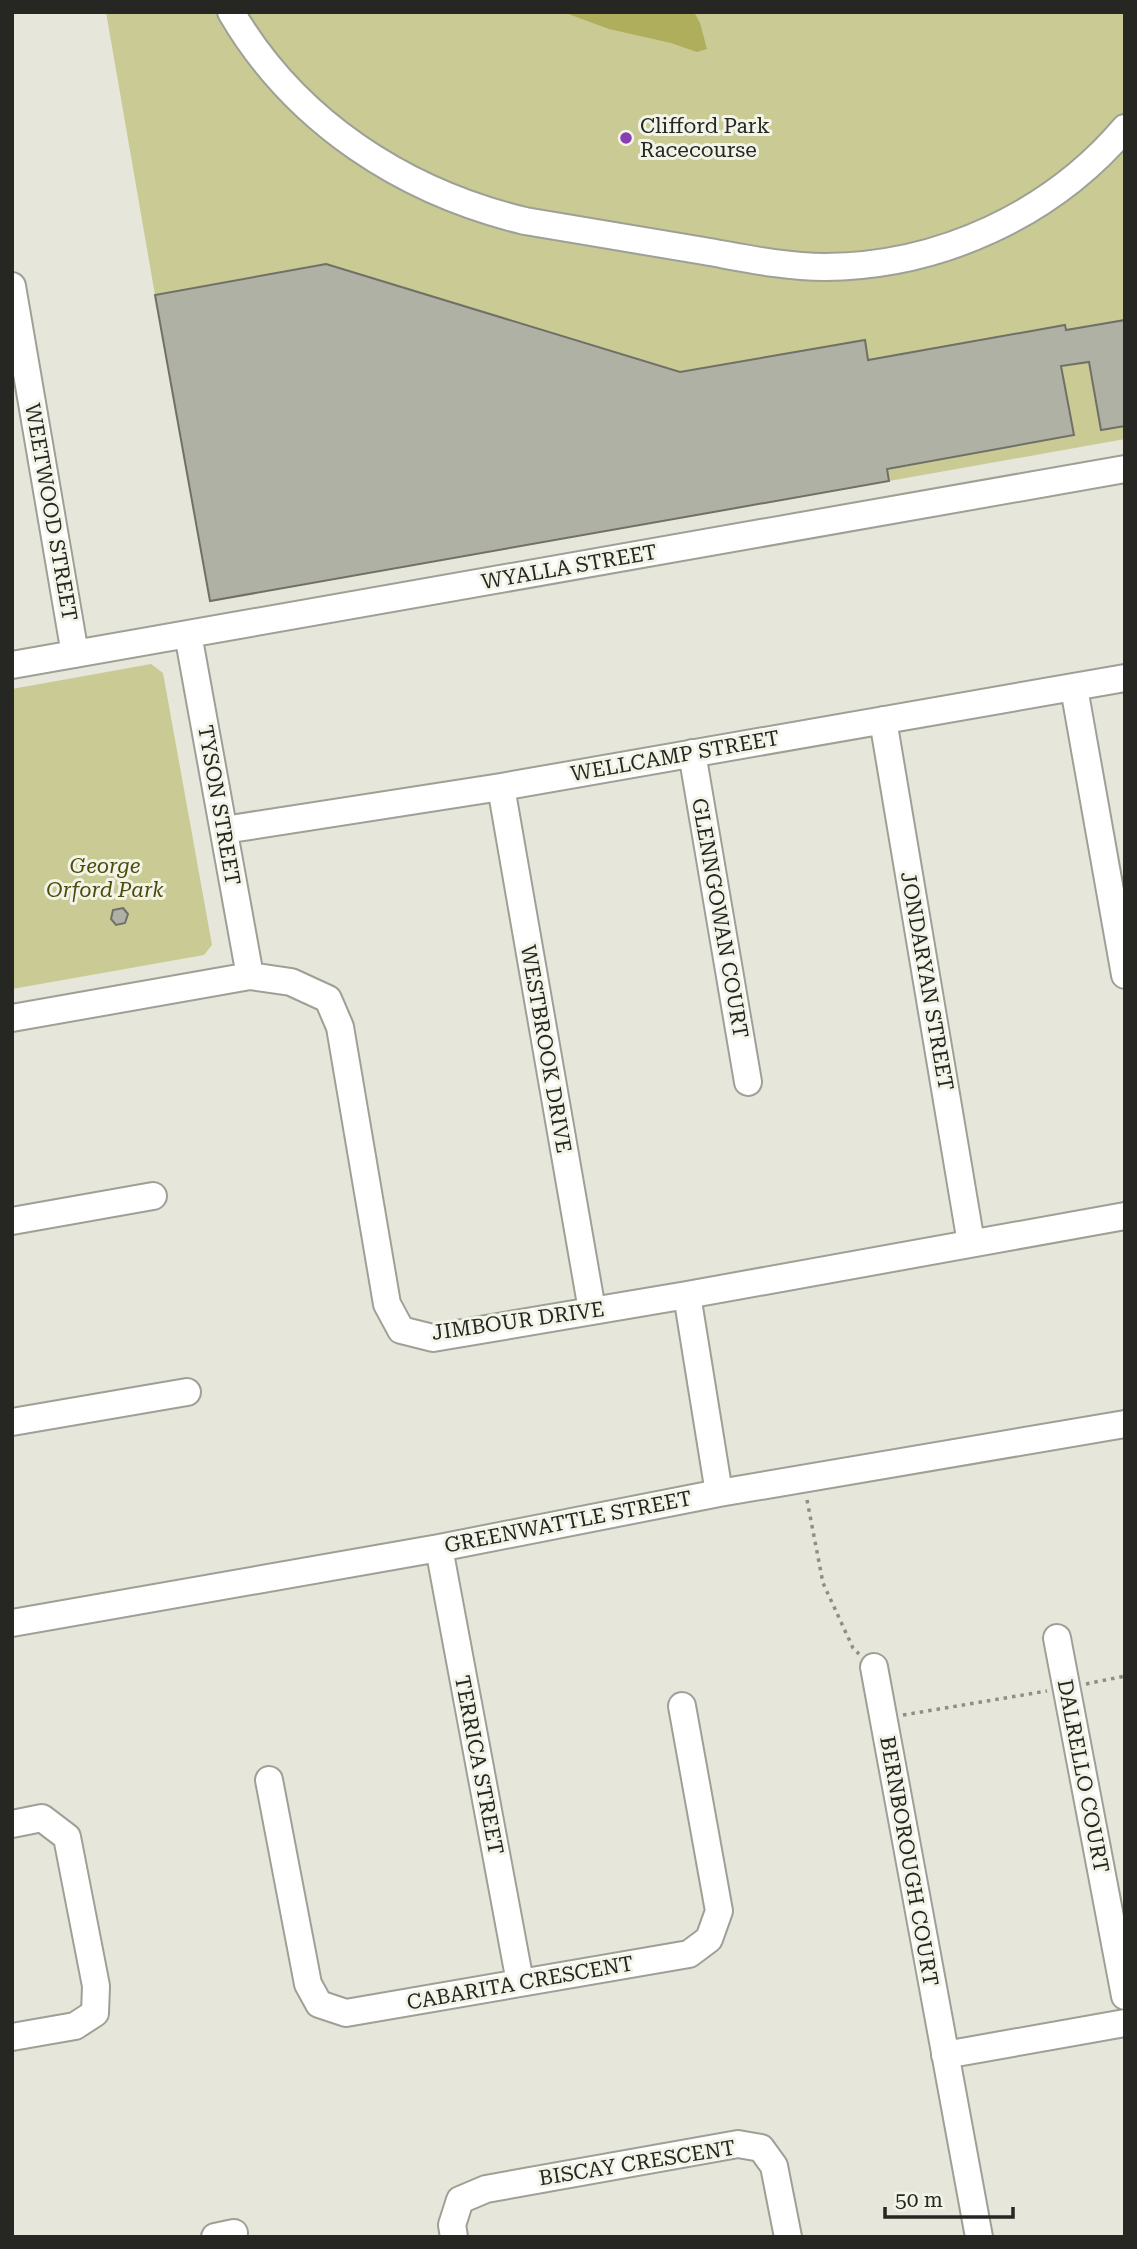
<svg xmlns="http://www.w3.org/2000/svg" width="1137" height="2249" font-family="'Roboto Serif',serif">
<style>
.green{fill:#c9ca94}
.water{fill:#afae5c}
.building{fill:#b0b1a5;stroke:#707066;stroke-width:2}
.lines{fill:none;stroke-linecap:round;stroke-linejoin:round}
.minor-casing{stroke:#9fa095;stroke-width:30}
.path{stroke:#8e8e86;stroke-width:3.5;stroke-dasharray:3.5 5;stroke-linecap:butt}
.minor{stroke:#fff;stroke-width:26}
.poi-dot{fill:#883eb0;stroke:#f3f4e8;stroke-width:2.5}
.labels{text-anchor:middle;stroke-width:6;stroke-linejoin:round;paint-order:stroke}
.poi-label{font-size:21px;fill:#262622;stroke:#f3f4e8;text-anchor:start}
.street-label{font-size:21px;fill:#262622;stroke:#f3f4e8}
.park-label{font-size:21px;font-style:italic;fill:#4d4b0b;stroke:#f3f4e8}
</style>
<rect width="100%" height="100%" fill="#e6e6db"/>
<!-- green -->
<path class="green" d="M106,12H1125V439L889,481L864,341L680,372L326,264L155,295Z
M151,664L163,673L212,945L204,955L12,989V689Z"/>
<!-- water -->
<path class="water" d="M563,12H694L700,23L707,49L697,52L671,43L609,29Z"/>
<!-- building -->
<path class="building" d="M326,264L680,372L865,340L868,360L1065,325L1066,330L1125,320V426L1101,430L1089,362L1061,366L1074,435L887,469L889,481L210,601L155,295Z
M123,908L128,914L125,923L116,925L111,919L113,910Z"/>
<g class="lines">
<!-- minor casing -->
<g class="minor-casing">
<path id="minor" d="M231,12C295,122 404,192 525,221C585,231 644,241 704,251C744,258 784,267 825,267C940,266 1051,215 1125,128
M12,286L75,654
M188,634L250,976
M12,665L1125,469
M1074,688L1125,975
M883,720L971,1243
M692,753L748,1082
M501,787L592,1310
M224,830L501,787L1125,678
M12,1018L250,976L291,982L328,999L340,1027L387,1304L401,1330L433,1338L687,1295L1125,1216
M12,1221L153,1196
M687,1295L719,1493
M12,1422L187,1392
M439,1548L520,1982
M12,1623L439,1548L719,1493L1125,1424
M1057,1638L1125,1996
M874,1667L979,2237
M269,1780L308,1984L319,2004L346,2013L689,1954L709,1939L719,1911L682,1706
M12,1824L42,1818L67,1837L96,1986L95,2013L75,2026L12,2037
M945,2055L1125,2023
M215,2237L234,2233
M454,2237L452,2225L460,2200L486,2189L738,2144L761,2148L774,2166L788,2237"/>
</g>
<!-- path -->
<path class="path" d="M807,1500L823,1583L853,1648L859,1654
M1086,1684L1125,1676
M903,1715L1047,1691"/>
<!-- minor -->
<use href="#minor" class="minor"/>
</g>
<!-- markers -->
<circle class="poi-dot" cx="626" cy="138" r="7"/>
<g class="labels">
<!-- poi labels -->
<g class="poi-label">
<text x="640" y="133">Clifford Park<tspan x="640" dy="24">Racecourse</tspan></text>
</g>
<!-- street labels -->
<g class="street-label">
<text transform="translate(51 512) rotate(80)" y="7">WEETWOOD STREET</text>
<text transform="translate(569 567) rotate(-10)" y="7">WYALLA STREET</text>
<text transform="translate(675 756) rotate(-10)" y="7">WELLCAMP STREET</text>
<text transform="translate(219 805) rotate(80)" y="7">TYSON STREET</text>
<text transform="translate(720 918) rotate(80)" y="7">GLENNGOWAN COURT</text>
<text transform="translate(927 981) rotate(80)" y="7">JONDARYAN STREET</text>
<text transform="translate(546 1049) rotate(80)" y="7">WESTBROOK DRIVE</text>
<text transform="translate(518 1321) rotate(-8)" y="7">JIMBOUR DRIVE</text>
<text transform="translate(568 1522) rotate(-11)" y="7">GREENWATTLE STREET</text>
<text transform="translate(479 1765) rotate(79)" y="7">TERRICA STREET</text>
<text transform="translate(1083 1776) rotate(79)" y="7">DALRELLO COURT</text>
<text transform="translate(909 1861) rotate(80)" y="7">BERNBOROUGH COURT</text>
<text transform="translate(520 1983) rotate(-10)" y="7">CABARITA CRESCENT</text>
<text transform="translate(637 2163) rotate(-9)" y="7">BISCAY CRESCENT</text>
</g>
<!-- park labels -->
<g class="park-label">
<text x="105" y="873">George<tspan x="105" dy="24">Orford Park</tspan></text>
</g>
</g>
<!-- border -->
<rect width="1137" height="2249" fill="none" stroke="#262622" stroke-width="28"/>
<!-- scale -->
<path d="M885 2207v10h128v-10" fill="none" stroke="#262622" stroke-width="3.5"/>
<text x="895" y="2207" font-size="21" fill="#262622" stroke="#f3f4e8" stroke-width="5" paint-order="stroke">50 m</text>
</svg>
